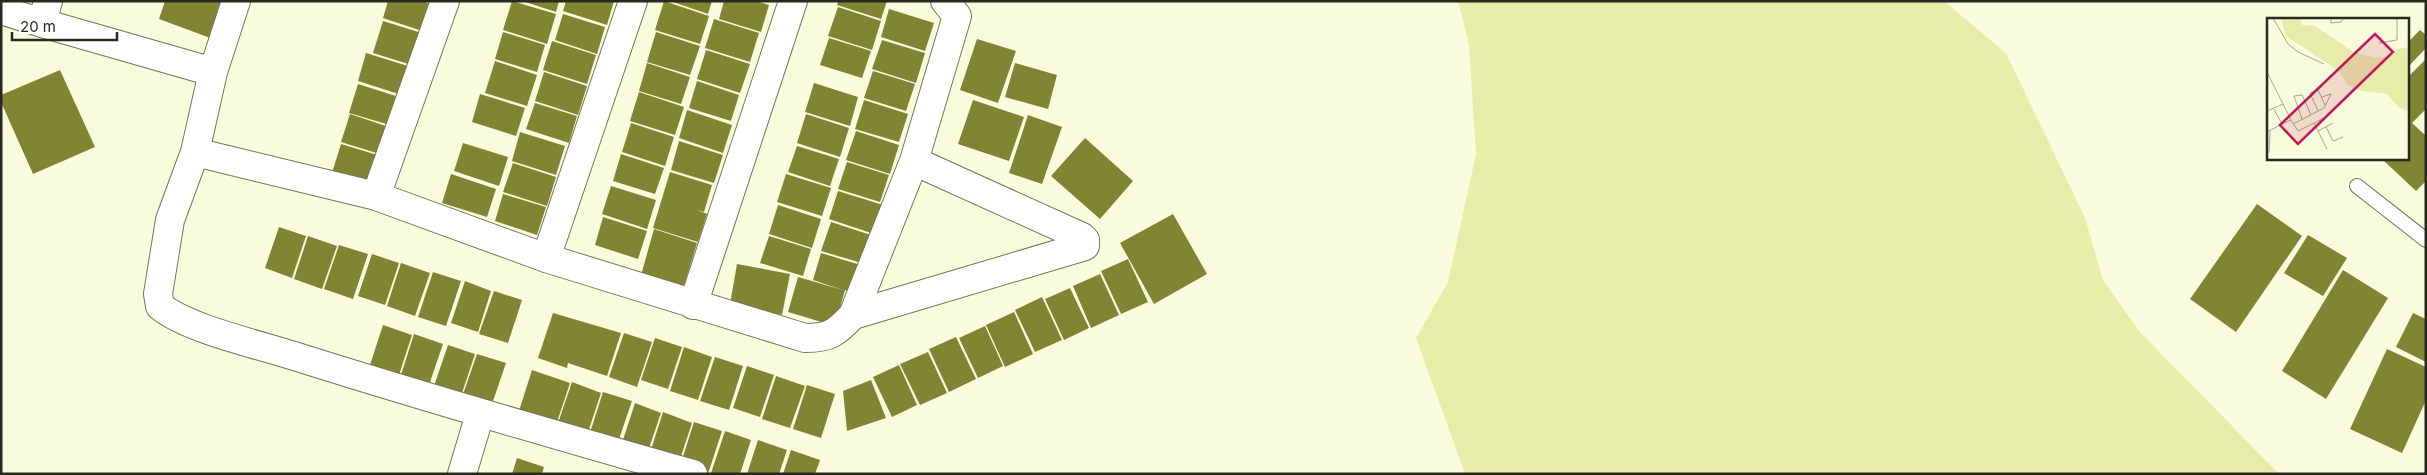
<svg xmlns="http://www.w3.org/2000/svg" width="2427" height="475" font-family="Inter,sans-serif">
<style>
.green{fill:#e7eda9}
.building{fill:#808534}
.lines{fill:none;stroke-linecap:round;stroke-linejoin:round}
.service-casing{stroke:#73765a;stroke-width:16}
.minor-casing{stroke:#73765a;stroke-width:30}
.service{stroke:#fff;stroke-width:14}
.minor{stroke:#fff;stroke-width:28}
.inset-road{fill:none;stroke:#a5a890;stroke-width:1}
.view{fill:#c2185b;fill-opacity:0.15;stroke:#c2185b;stroke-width:2.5}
.inset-edge{fill:none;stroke:#292a1e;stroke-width:2.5}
</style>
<rect width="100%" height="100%" fill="#f8fcdc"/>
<!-- green -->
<path class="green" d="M1458,1H1944L2006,53L2085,218L2103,280L2139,331L2279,474H1465L1416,338L1448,282L1476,154L1469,45Z"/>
<!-- building -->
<path class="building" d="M165,1H227L213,39L159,19Z
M388,1H422L433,5L425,32L383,18Z
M512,1L556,14L547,44L503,30Z
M522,1H559L556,12Z
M566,1H614L607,25L563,11Z
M664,1L709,16L700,44L655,30Z
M670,1H712L708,14Z
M724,1H756L769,5L761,32L719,19Z
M838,1H887L881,19L837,5Z
M838,7L881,21L872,50L828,36Z
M889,9L934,23L925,51L881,37Z
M563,14L605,27L597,54L555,40Z
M714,19L759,33L750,62L705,48Z
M383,21L425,34L415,66L373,53Z
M2420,30L2426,35V48L2408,67V42Z
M503,32L545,45L537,72L495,59Z
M656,32L700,46L690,75L647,62Z
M829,38L871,51L862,78L820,65Z
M977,39L1016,51L998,103L960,90Z
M882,40L925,53L916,83L872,69Z
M552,41L596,55L587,84L543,70Z
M706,50L750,64L740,93L697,79Z
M366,53L411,67L402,95L358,81Z
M2426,59V109L2412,123L2426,136V181L2416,191L2382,159H2408V77Z
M495,61L537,75L527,106L485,93Z
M647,63L690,77L681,104L639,91Z
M1015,63L1057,75L1048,109L1005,97Z
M60,70L95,147L33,174L1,102V95Z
M873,71L915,84L906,111L864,98Z
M544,72L587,86L578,115L535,101Z
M697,81L739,95L731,121L689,108Z
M814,83L858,97L850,126L805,112Z
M358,84L402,98L393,126L349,113Z
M639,92L684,107L675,135L630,121Z
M480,94L525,108L516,136L472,122Z
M864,100L908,114L899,142L855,129Z
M973,100L1024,117L1009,161L958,144Z
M535,103L577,116L569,143L526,129Z
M687,110L732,125L723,153L679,138Z
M350,114L392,128L383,155L341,142Z
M806,114L849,128L840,157L797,143Z
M1028,115L1062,127L1042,184L1009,173Z
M631,123L674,137L665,166L622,152Z
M856,131L899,145L890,174L846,160Z
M520,132L565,146L556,175L512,161Z
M1085,138L1133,181L1100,219L1051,176Z
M679,141L723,155L714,183L671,170Z
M463,143L508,157L499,186L454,171Z
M341,144L384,157L374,189L331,176Z
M797,146L839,159L830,186L788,172Z
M621,154L664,168L655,194L613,181Z
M847,162L889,175L880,202L838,189Z
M513,163L556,177L547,206L503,192Z
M670,172L712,185L704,212L697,210L707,214L698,242L653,228Z
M451,174L496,189L487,217L442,203Z
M786,174L831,188L822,216L777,202Z
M611,186L656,200L647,229L602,214Z
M838,191L883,205L874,234L829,219Z
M503,194L546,207L537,235L495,221Z
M2257,204L2302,236L2236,332L2190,299Z
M778,205L821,219L812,248L769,234Z
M1173,214L1207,274L1154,304L1120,243Z
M603,217L647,231L638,259L595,245Z
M831,222L874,236L865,264L821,251Z
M279,227L306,236L292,278L265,268Z
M654,229L697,243L680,299L638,286Z
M2308,235L2347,258L2323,296L2284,273Z
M308,236L337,246L322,289L294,279Z
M769,236L811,249L803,276L760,263Z
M339,245L368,254L353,299L324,289Z
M821,253L864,266L855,293L845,290L835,326L788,312L798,277L843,290L813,280Z
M372,254L399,263L385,305L358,296Z
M1128,259L1148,302L1121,314L1101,271Z
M401,263L430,273L415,316L387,306Z
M737,264L790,274L782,315L730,304Z
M2343,270L2388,298L2326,399L2282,371Z
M433,272L461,281L446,326L418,317Z
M1100,274L1119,315L1091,328L1073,286Z
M465,281L491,291L478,332L451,323Z
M1070,288L1089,328L1064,340L1045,299Z
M494,291L522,300L508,343L479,334Z
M1042,297L1062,340L1035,352L1015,310Z
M1014,312L1033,354L1005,367L986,325Z
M553,313L621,333L607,376L568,363L567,368L538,358Z
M2413,313L2426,319V362L2396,347Z
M383,325L412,335L398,378L369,368Z
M985,326L1003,366L978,378L959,338Z
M624,333L652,342L637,387L609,377Z
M414,334L443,344L428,388L400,378Z
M956,337L976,379L949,392L929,349Z
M655,338L682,347L668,389L641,380Z
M448,345L475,354L461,396L434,386Z
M684,347L712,357L698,400L670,391Z
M2387,349L2426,367V400L2402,453L2350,429Z
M928,352L947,393L920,405L900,364Z
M477,354L506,363L491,407L462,397Z
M715,357L743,366L729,410L700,401Z
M899,365L917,405L892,417L873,377Z
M747,366L774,375L760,417L733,408Z
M532,370L570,383L556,425L518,414Z
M776,376L805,386L790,428L762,419Z
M871,380L886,418L847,431L843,391Z
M572,382L601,393L587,435L557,426Z
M807,385L835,394L821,438L793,429Z
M603,392L632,401L617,445L589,436Z
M635,403L661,413L647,454L621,446Z
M663,412L692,423L678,465L649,456Z
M694,422L722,431L708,474L680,466Z
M725,431L751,440L740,474L711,473Z
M758,440L787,450L779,474H747Z
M791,450L820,460L815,474H783Z
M517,458L544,467L542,474H512Z"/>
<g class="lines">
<!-- service casing -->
<g class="service-casing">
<path id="service" d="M2357,186L2426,240"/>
</g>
<!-- minor casing -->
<g class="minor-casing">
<path id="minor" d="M1,10L42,23L48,1
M42,23L213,72L236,1
M213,72L195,152L170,220L158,294L160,306C186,328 256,344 291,355C424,397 559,436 693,474
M195,152L376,196L546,258L805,338C830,338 836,333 853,315L1085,246V240L1082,237L914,161
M376,196L445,1
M546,258L633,1
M693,305L793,1
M853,315L914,161L957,16L945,1
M462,474L480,414"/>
</g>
<!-- service -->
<use href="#service" class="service"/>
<!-- minor -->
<use href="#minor" class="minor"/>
</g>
<!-- overview -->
<g transform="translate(2267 18)">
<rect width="142" height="142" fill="#f8fcdc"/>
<path d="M14,0H33L35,7L48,8L87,34L106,39H123L131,31L142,29V93L132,90L120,76L95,73L81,67L72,53L19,18Z" fill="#e7eda9"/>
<path class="inset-road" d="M6,0L21,26L31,34L57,46M64,0V5L74,4L77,0M112,25L130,22V0M0,54L24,102L15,106M0,93L16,86M51,93L43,75L51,72L58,87M35,101L27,78L35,77L44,97M24,102L31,113L61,98M47,105L60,131M26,106L57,90L64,76L55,79M59,109L66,123L76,119M51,113L66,105M0,114L15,106L7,91M2,135L3,113"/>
<path class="view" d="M108,16L126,34L31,126L13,107Z"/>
<rect width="142" height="142" class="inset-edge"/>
</g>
<!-- border -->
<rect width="2427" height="475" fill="none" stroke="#292a1e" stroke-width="5"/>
<!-- scale -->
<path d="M12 32v8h105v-8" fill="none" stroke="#292a1e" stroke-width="2.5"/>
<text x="20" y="32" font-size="15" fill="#292a1e" stroke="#ffffff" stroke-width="4" paint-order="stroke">20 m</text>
</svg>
